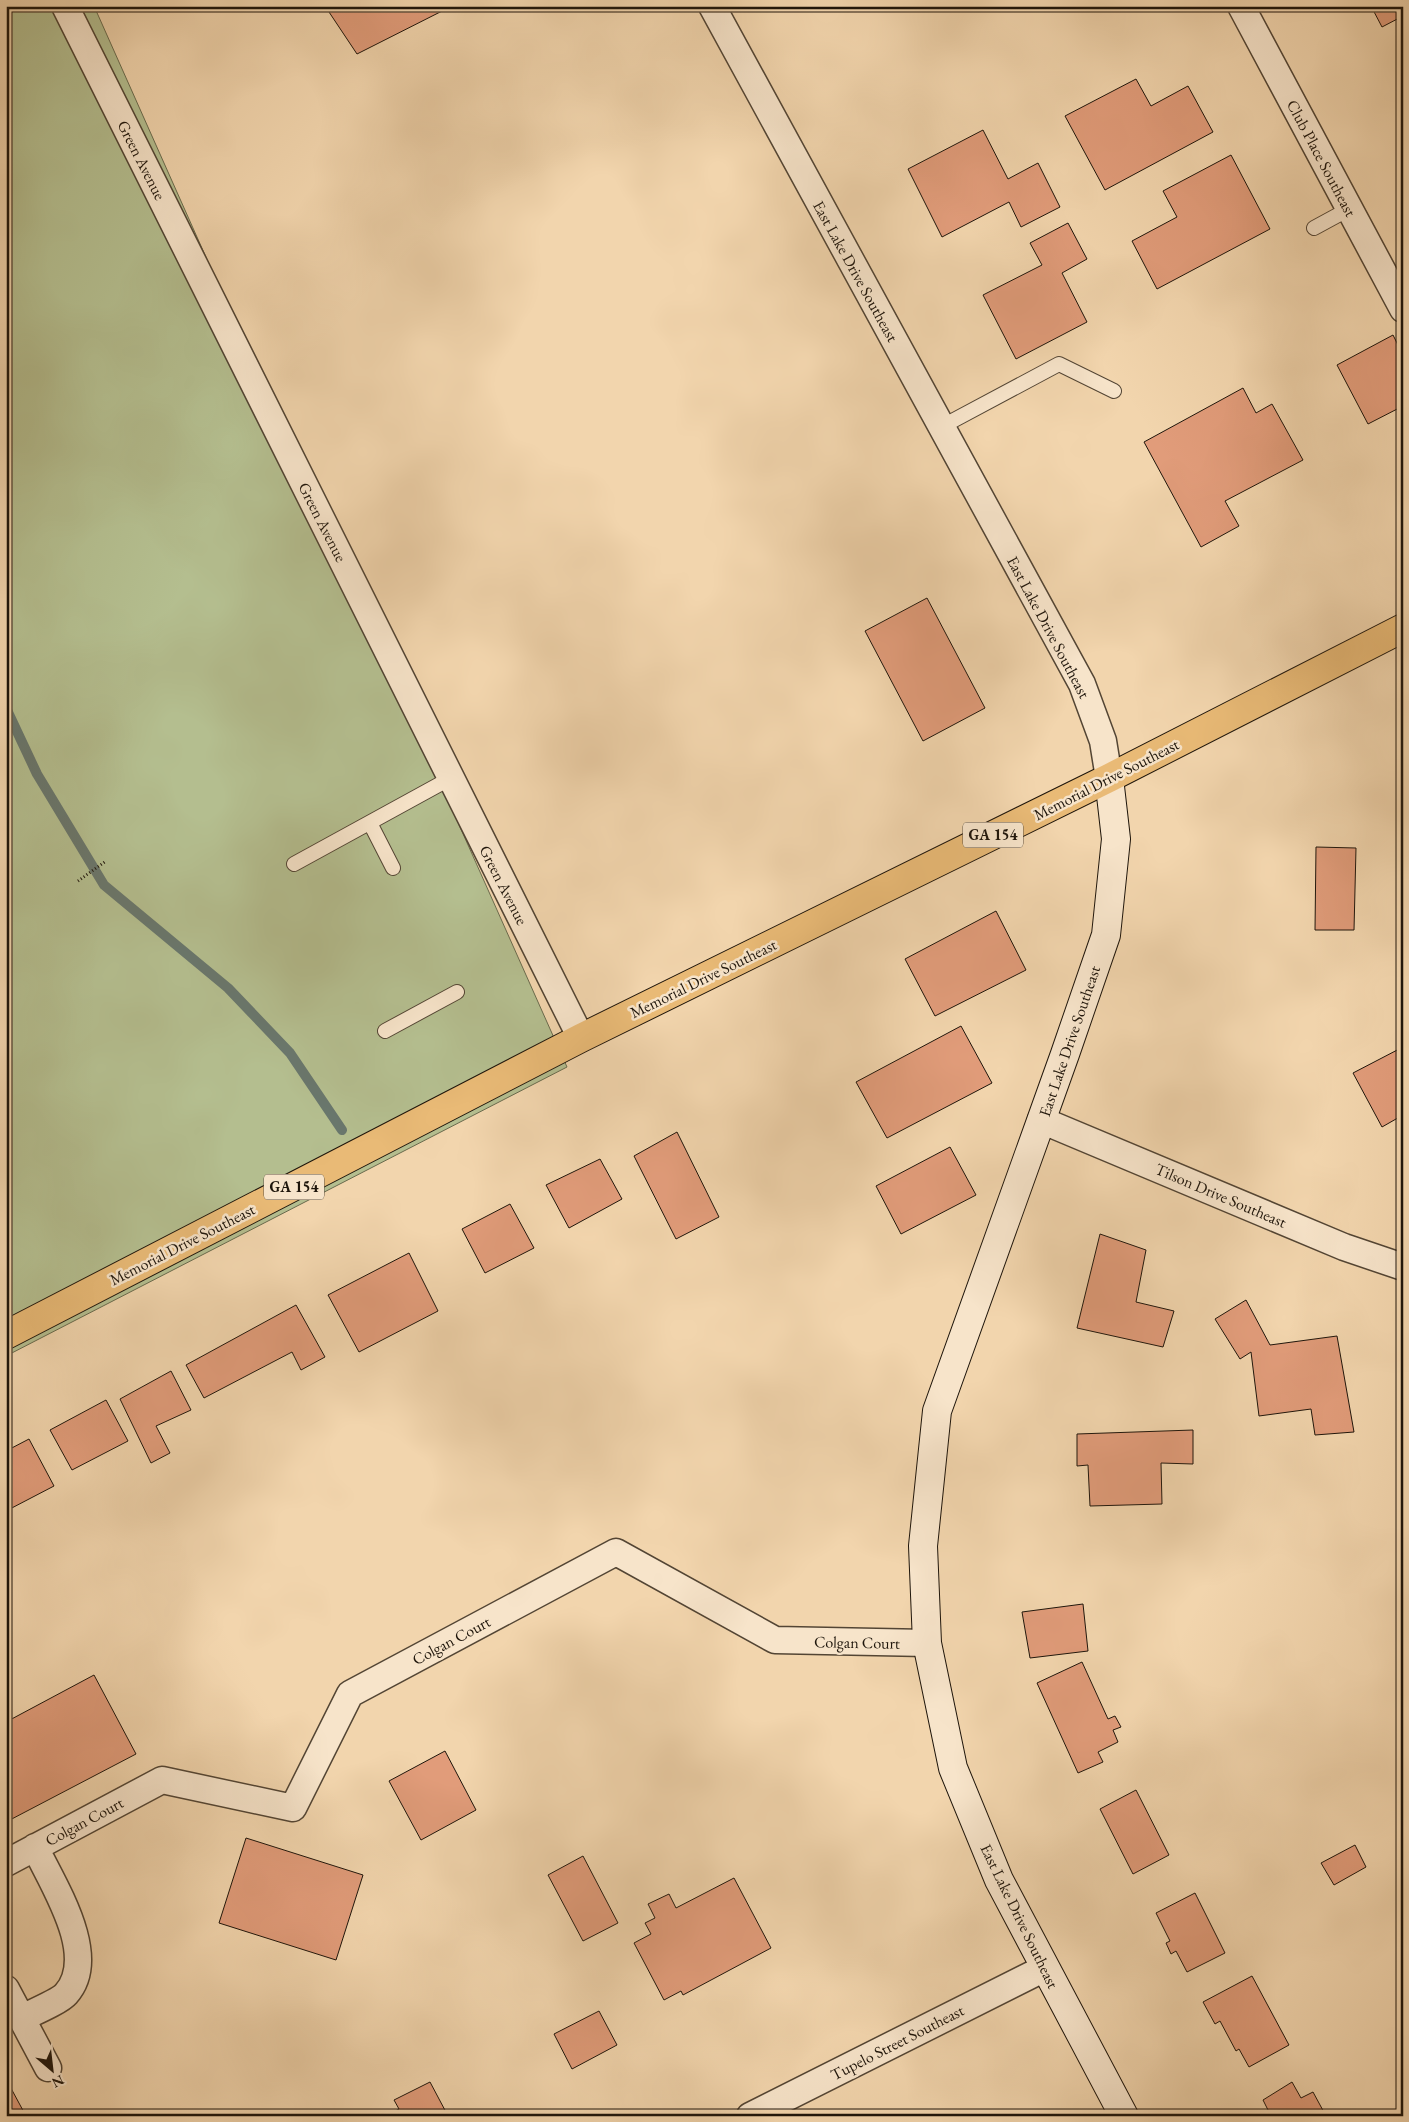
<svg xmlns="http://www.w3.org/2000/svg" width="1409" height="2122" font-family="'EB Garamond',serif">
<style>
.green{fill:#b4be8f;stroke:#696a4d}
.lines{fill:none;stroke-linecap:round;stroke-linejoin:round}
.stream{stroke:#69776d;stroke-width:10}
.building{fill:#e19c7a;stroke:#1e150b}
.lane-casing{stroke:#534534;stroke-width:16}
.street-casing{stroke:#534534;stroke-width:29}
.secondary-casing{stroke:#1e150b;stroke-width:30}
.primary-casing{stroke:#1e150b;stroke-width:30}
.path{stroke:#1e150b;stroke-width:3;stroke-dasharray:1 2.5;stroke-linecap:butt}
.lane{stroke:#f7e4ca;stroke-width:14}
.street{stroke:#f7e4ca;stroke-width:26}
.secondary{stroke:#f7e4ca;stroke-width:28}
.primary{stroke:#e9ba76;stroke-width:28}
.labels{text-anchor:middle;stroke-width:5;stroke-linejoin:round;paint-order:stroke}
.shield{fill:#f7e4ca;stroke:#5f5344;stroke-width:1}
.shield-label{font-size:15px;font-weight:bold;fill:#1e150b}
.street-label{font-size:16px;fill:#1e150b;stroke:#f7e4ca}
</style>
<rect width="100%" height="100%" fill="#f2d5ad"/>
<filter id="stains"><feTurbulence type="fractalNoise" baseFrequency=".004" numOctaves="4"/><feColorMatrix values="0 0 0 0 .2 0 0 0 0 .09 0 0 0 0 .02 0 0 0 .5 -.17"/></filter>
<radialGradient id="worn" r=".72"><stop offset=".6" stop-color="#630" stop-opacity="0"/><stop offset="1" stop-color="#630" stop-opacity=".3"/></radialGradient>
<!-- green -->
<path class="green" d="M6,6H94L567,1067L6,1356Z"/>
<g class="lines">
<!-- stream -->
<path class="stream" d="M6,708L37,774L104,885L228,988L290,1053L342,1130"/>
</g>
<!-- building -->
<path class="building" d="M325,6H452L357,54Z
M1371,6H1403V16L1382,27Z
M1136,79L1151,106L1188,86L1213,132L1105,190L1065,116Z
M983,130L1008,179L1038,163L1060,207L1021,227L1009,202L942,237L908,169Z
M1231,155L1270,229L1157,289L1132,241L1177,217L1163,191Z
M1068,223L1087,259L1062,273L1087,322L1016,359L983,295L1042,265L1030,243Z
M1393,335L1403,355V406L1368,424L1337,365Z
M1243,388L1256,413L1272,404L1303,460L1225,501L1239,526L1201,547L1144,442Z
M927,598L985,708L923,741L865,631Z
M1316,847L1356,848L1354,930H1315Z
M996,911L1026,970L935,1016L905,959Z
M961,1026L992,1083L887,1138L856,1082Z
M1403,1047V1115L1382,1127L1353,1073Z
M677,1132L719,1217L676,1239L634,1156Z
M950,1147L976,1195L901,1234L876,1186Z
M600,1159L622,1199L569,1228L546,1185Z
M510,1204L534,1248L485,1273L462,1229Z
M1100,1234L1146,1250L1136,1302L1174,1311L1163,1347L1077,1328Z
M409,1253L438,1311L359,1352L328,1295Z
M1246,1300L1270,1345L1337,1336L1354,1432L1315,1435L1311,1409L1259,1416L1251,1352L1240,1359L1215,1319Z
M296,1305L325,1357L301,1370L292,1352L204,1398L186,1365Z
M171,1371L191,1410L156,1426L170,1453L151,1463L120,1399Z
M106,1400L128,1441L72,1470L50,1430Z
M1193,1430V1464L1161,1463L1162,1504L1090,1506L1088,1465L1077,1466V1434Z
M29,1439L54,1486L6,1511V1451Z
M1083,1604L1088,1651L1030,1658L1022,1612Z
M1082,1662L1108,1719L1115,1716L1121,1727L1113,1730L1118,1742L1098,1752L1103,1762L1078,1773L1037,1683Z
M94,1675L136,1754L6,1822V1722Z
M445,1751L476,1810L421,1840L389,1781Z
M1136,1790L1169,1855L1133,1874L1100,1809Z
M246,1838L363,1875L336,1960L219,1923Z
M1355,1845L1366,1867L1334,1885L1321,1863Z
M583,1856L618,1923L583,1941L548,1875Z
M734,1878L771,1948L683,1995L681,1991L664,2000L634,1943L651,1934L645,1923L655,1918L648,1904L669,1894L676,1908Z
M1195,1893L1225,1953L1187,1972L1176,1951L1171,1954L1166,1943L1170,1941L1156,1913Z
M1252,1976L1289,2045L1249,2067L1239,2049L1236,2051L1220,2021L1215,2024L1203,2002Z
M599,2011L617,2045L572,2069L554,2034Z
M6,2079L26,2116H6Z
M430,2082L447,2114L386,2116L399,2109L394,2100Z
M1292,2082L1301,2098L1313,2092L1326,2116H1271L1263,2100Z"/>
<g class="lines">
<!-- lane casing -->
<g class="lane-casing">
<path id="lane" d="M1314,228L1349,209
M941,427L1059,364L1114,391
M370,823L393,868
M294,864L451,778
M385,1031L457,992"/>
</g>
<!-- street casing -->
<g class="street-casing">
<path id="street" d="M65,6L581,1038
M712,6L1082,684L1103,741L1109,778
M1241,6L1403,309
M1041,1120L1344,1247L1403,1267
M6,1863L162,1780L293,1808L350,1694L616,1552L775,1640L927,1643
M6,1989L48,2068
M22,2018C32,2013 60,2001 66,1994C100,1956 53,1885 35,1847
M750,2116L1045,1968"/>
</g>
<!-- secondary casing -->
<g class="secondary-casing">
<path id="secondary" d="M1109,778L1116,839L1106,935L1065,1054L937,1411L923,1546L927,1643L953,1768L999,1880L1124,2116"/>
</g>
<!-- primary casing -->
<g class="primary-casing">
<path id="primary" d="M6,1335L581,1038L1109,778L1403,628"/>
</g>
<!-- path -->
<path class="path" d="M78,881L106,861"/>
<!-- lane -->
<use href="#lane" class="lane"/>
<!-- street -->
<use href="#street" class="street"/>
<!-- secondary -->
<use href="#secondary" class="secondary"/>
<!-- primary -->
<use href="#primary" class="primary"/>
</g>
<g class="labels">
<!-- shield labels -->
<g class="shield">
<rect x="963" y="822.5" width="60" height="25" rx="4"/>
<rect x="264" y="1174.5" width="60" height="25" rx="4"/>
</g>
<g class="shield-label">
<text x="993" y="840">GA 154</text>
<text x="294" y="1192">GA 154</text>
</g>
<!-- street labels -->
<g class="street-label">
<text transform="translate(1322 158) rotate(62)" y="6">Club Place Southeast</text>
<text transform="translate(142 160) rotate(63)" y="6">Green Avenue</text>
<text transform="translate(856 271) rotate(61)" y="6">East Lake Drive Southeast</text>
<text transform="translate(323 522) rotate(63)" y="6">Green Avenue</text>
<text transform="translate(1049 627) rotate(62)" y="6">East Lake Drive Southeast</text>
<text transform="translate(1106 779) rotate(-27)" y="6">Memorial Drive Southeast</text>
<text transform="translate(504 885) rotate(63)" y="6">Green Avenue</text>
<text transform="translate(703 978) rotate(-26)" y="6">Memorial Drive Southeast</text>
<text transform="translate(1069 1041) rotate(-71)" y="6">East Lake Drive Southeast</text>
<text transform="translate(1221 1195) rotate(23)" y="6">Tilson Drive Southeast</text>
<text transform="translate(182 1244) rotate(-27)" y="6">Memorial Drive Southeast</text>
<text transform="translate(451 1640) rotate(-28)" y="6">Colgan Court</text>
<text transform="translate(857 1642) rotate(1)" y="6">Colgan Court</text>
<text transform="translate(84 1821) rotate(-28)" y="6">Colgan Court</text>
<text transform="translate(1020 1916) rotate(64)" y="6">East Lake Drive Southeast</text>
<text transform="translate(897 2042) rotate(-27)" y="6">Tupelo Street Southeast</text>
</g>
</g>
<!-- margin -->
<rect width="1409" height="2122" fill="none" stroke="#f2d5ad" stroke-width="25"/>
<rect x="8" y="8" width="1394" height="2107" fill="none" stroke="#1e150b" stroke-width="2.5"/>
<rect x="12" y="12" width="1384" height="2097" fill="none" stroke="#1e150b"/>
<!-- north arrow -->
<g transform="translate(52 2070) rotate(152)" stroke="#f7e4ca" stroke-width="4" paint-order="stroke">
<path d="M0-4L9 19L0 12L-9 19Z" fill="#1e150b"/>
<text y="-8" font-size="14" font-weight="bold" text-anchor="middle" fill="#1e150b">N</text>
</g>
<rect width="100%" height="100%" filter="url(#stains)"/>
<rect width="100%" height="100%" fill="url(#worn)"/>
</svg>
